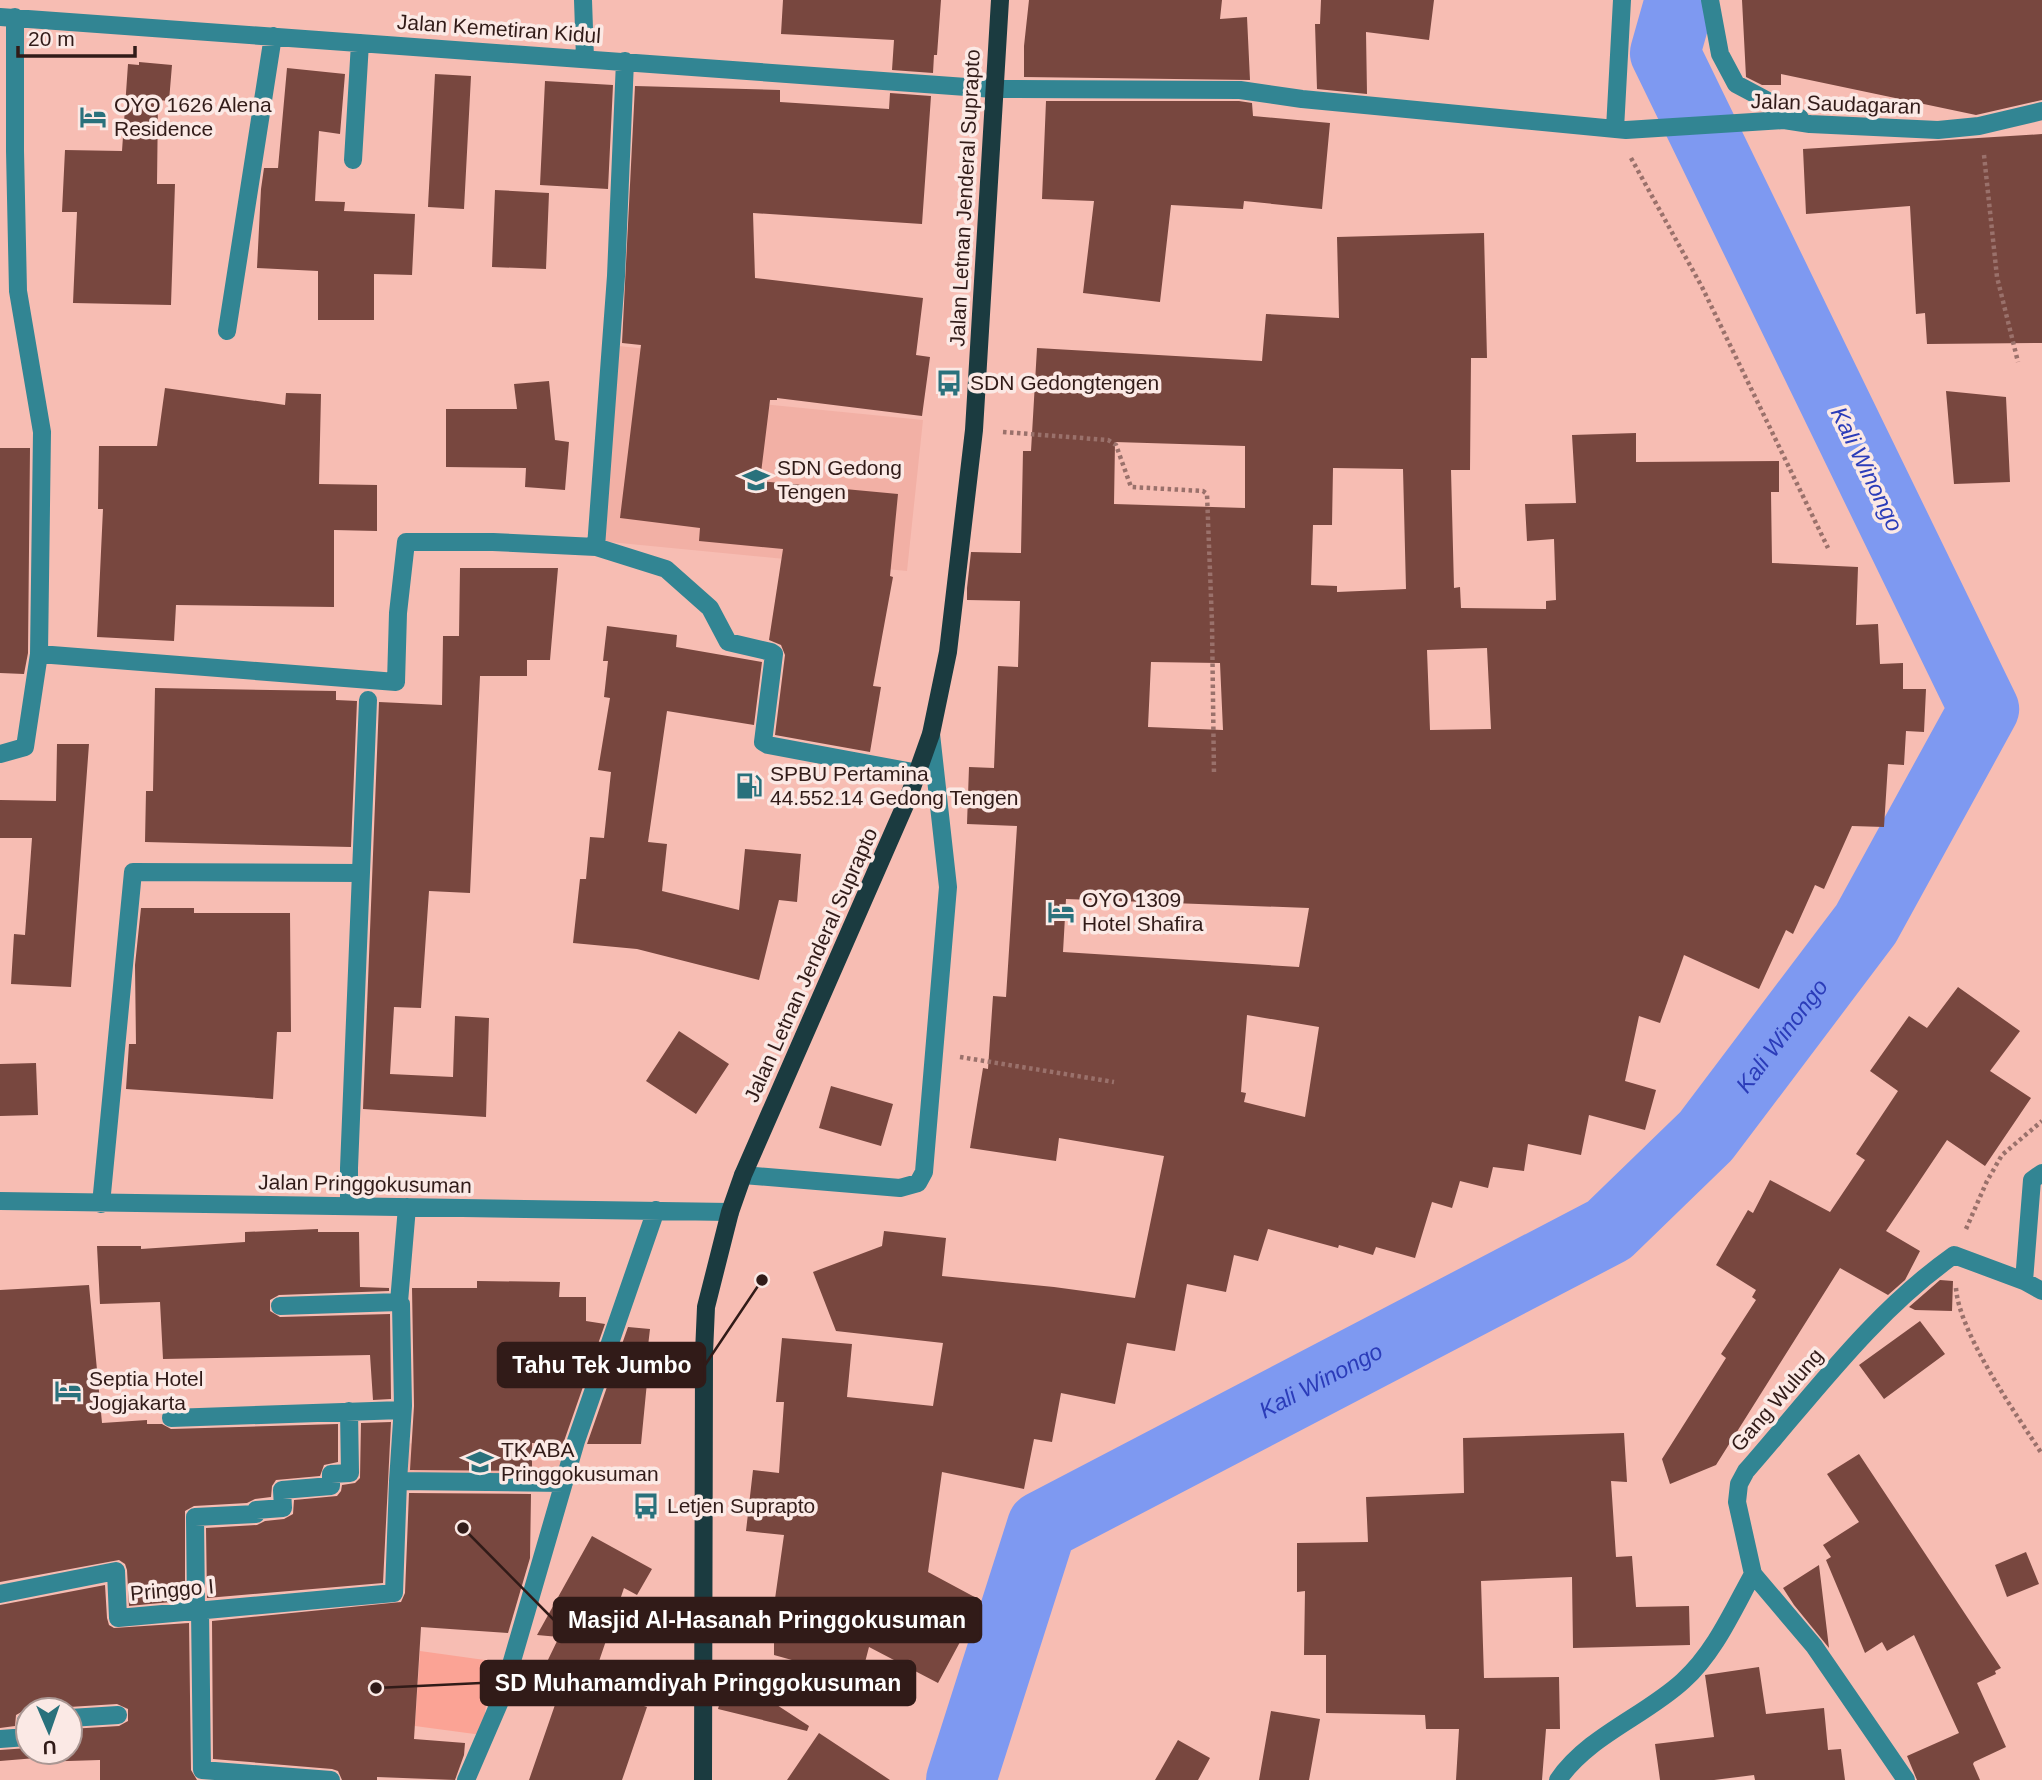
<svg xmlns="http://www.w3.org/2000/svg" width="2042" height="1780" font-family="Arial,sans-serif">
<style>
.built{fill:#f2b0a5}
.green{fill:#fba395}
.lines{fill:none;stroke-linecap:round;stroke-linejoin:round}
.river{stroke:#7e99f1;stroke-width:70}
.building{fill:#78473f;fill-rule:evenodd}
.path{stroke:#9a716b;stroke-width:4.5;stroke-dasharray:3.5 3.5;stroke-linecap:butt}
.minor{stroke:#328593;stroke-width:18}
.major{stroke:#1b3b40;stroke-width:18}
.labels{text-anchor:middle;stroke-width:7;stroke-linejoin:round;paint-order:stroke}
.street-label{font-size:21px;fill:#311b18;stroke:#fbe9e5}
.poi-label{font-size:21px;fill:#311b18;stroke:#fbe9e5;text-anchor:start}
.water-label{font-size:23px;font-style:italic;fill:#2b3cb9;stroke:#fbe9e5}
.leader{fill:none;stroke:#311b18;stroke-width:2.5}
.callout-dot{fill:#311b18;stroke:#fbe9e5;stroke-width:2.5}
.callout{fill:#311b18;stroke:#311b18;stroke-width:2.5}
.callout-label{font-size:23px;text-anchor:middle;font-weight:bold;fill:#fff}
</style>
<rect width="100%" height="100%" fill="#f7bdb3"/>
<!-- built -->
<path class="built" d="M609,345L714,356L711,399L923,420L907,571L589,540Z
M400,1443L562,1450L560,1481L399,1473Z"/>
<!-- green -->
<path class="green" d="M420,1651L492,1661L482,1735L415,1726Z"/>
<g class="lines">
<!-- river -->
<path class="river" id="s1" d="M961,1780L1042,1526L1609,1230L1706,1136L1866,924L1984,709L1665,53L1680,0"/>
</g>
<!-- building -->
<path class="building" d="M783,0H941L937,55H934L933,73L892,70L894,40L781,34Z
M1029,0H1222L1220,19L1247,17L1250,80L1024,77V46Z
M1321,0H1434L1429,40L1366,32L1367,94L1317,89L1315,24H1320Z
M1742,0H2042V100L1976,115L1781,74V85H1762L1746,77Z
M139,62L172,65L169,101L158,100L157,184H175L171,305L73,303L77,212H62L65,150L122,151L128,64L139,65Z
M287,68L345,74L340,134L319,131L315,201L345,202L344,211L415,214L412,275L374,274V320H318V271L257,268L261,189L264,168H278Z
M435,74L471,76L464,209L428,207Z
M545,81L613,85L608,189L540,185Z
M635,86L780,90V102L889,109L890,93L931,96L922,224L753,213L755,278L923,298L916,355L930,357L922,416L777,398V400H770L760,481L898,494L890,576L893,577L873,686L881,687L870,752L775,735L785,655L781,645L769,640L783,549L699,541L700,528L620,518L641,345L622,343Z
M1046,101H1239L1252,103L1253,116L1330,123L1322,209L1244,201L1243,209L1171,205L1160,302L1083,293L1094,201L1042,199Z
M2042,134V343L1927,344L1925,313L1916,314L1910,206L1806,214L1803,149Z
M495,190L549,193L546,269L492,267Z
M1484,233L1487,358H1471L1470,470H1451L1454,588L1460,587L1461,608L1546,609V601L1556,600L1554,539L1527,541L1525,504L1576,503L1572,435L1636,433V462L1779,461V492H1771L1772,563L1858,567L1856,625L1878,624L1880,664L1903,663V689H1926L1924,732L1906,731L1904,765L1888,764L1884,827L1852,826L1824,889L1815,885L1793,934L1786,930L1759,989L1684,955L1660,1023L1639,1016L1625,1081L1656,1090L1645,1130L1589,1115L1581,1155L1528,1144L1524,1171L1493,1167L1488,1188L1460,1181L1452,1208L1432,1202L1415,1258L1376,1247L1373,1255L1339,1245L1338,1248L1268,1229L1258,1261L1234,1255L1226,1292L1187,1284L1175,1351L1127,1343L1115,1404L1061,1393L1052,1442L1034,1439L1024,1489L942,1472L928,1572L982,1601L938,1683L869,1647L863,1670L826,1660L824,1669L774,1655V1642L783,1607L774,1606L784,1535L746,1531L753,1470L779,1473L784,1402H776L782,1338L852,1344L847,1397L933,1406L943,1343L836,1331L813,1272L882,1246L884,1231L946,1238L942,1276L1054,1287L1135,1298L1164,1156L1059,1138L1056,1161L970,1148L983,1068L988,1069L993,996L1006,997L1017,826L967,824L969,767L994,768L998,666L1018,667L1020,601L967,600V588L971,552L1021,553L1023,451H1031L1037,348L1262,361L1266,314L1339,318L1337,237ZM1115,442L1245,446V508L1114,504ZM1333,468L1403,469L1406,589L1337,592V586L1311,585L1313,525H1332ZM1487,648L1491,729L1430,730L1427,650ZM1151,662L1220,663L1223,730L1148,727ZM1066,899L1309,908L1299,967L1063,952ZM1247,1015L1319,1027L1305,1117L1244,1102L1246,1093L1241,1092Z
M549,381L555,440L569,442L565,490L525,487L526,468L446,467V409H517L514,384Z
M165,388L285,405L286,393L321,394L319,484L377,485V531L334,530V607L176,605L174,641L97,637L103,509H98L99,446H157Z
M1946,391L2006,397L2010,482L1954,484Z
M0,448H30L28,653L24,674L0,673Z
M460,568H558L550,660H527V676H480L470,893L429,891L421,1008L394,1007L390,1074L453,1077L455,1016L489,1018L486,1117L363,1109L379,702L442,705L443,636H459Z
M607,626L677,635L676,647L762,662L754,725L667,711L648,842L667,844L662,891L739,910L745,849L801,854L797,902L779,900L759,980L637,949L573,943L580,879H586L590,837L604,838L611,772L598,770L610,698L604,697L608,661H603Z
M155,688L336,691V700L357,701L351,847L145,842L146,791H153Z
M57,744H89L71,987L11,984L14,934L25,935L32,838H0V800L56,801Z
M141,908H194V913H290L291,1032H277L273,1099L126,1089L129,1044H136L135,965Z
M1958,987L2020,1031L1990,1071L2031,1098L1985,1166L1947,1140L1886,1231L1920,1251L1905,1280L1888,1295L1840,1268L1716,1465L1670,1484L1662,1459L1726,1358L1721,1354L1756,1300L1752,1297L1756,1290L1716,1265L1748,1210L1753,1213L1770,1180L1830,1212L1865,1160L1856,1154L1898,1091L1870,1071L1909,1016L1927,1028Z
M679,1031L729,1064L696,1114L646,1081Z
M36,1063L38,1115L0,1116V1064Z
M831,1086L893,1104L881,1146L819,1128Z
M318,1229V1232H359L360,1287L389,1288V1291L279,1295L270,1300V1311L280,1317L390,1314L391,1399L373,1400L370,1355L163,1359L160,1302L100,1304L97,1246H141V1249L245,1242V1232Z
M1940,1280L1953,1281L1952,1311L1915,1310L1909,1307Z
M477,1281L560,1282L559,1297H586V1321L605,1324L563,1444L532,1443V1471L410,1470L414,1406L412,1288H477Z
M89,1285L102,1423L147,1420V1424H162L171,1429L338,1424V1462L324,1465L320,1476L276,1480L272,1486L271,1497L255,1499L247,1503L194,1506L185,1511V1595L176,1596L171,1602L129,1606L127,1570L125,1564L119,1560L0,1582V1290Z
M1920,1321L1945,1354L1884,1399L1859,1365Z
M628,1327L650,1329L645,1372H648L641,1444H587Z
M391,1422L383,1583L207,1598L206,1528L257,1525L265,1521L284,1519L293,1514L294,1500L337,1496L341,1491L342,1485L355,1483L360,1478L361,1423Z
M1624,1433L1627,1482L1611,1481L1616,1557L1632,1556L1636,1607L1689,1606L1690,1645L1573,1648L1572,1577L1481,1581L1484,1678L1559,1677L1560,1729H1546L1542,1780H1456L1459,1729H1426L1425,1715L1326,1713V1655H1304L1305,1591L1297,1592V1543L1368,1542L1366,1497L1464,1493L1463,1438Z
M1859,1454L2001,1668L1995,1671L1996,1674L1977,1683L2006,1747L1974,1762L1973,1764L1980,1780H1917L1907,1756L1959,1733L1914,1635L1887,1651L1882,1642L1865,1653L1826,1560L1831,1557L1823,1545L1859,1522L1827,1474Z
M409,1493L531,1494L530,1558L508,1633L421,1627L414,1739L465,1743L464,1755L455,1780L377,1777V1780H342L338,1771L332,1769L213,1759L212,1621L401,1602L405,1593Z
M592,1536L652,1569L637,1595L624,1588L596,1670L599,1671L591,1689L647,1707L622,1780H529L566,1673L546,1664L559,1637L537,1635Z
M2026,1552L2039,1584L2007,1597L1995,1565Z
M1819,1565L1829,1648L1794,1605L1783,1588Z
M105,1585L107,1618L109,1625L114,1628L189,1623L191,1770L197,1780H100V1760L36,1762V1758L0,1761V1750L28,1748V1752H70V1729L119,1726L128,1721V1709L117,1704L69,1707L62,1710H25L16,1715L15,1726L0,1728V1605Z
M1759,1667L1766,1714L1824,1708L1828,1750L1841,1749L1845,1780H1755L1754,1775L1714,1780H1660L1655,1744L1714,1737L1705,1675Z
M728,1673L809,1726L807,1731L718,1709Z
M1271,1711L1320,1719L1309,1780H1259Z
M819,1733L890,1780H787Z
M1178,1740L1210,1758L1198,1780H1155Z"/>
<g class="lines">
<!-- path -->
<path class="path" d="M1984,155L1997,277L2018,362
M1631,158L1702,287L1828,548
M1003,432L1108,440L1116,445L1131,487L1203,491L1207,494L1212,623L1214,775
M960,1057L1114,1082
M1966,1229L1987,1181L2002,1155L2042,1121
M1956,1288C1959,1333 2016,1414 2042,1454"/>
<!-- minor -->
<path class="minor" d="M583,0L585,58
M1710,0L1720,54L1736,84L1800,118
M0,17L994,89L1240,90L1302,99L1626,130L1784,120L1810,124L1938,130L1979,126L2042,111
M15,17V151L18,291L42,432L39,654
M1615,129L1622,0
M353,160L360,43
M227,331L273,36
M596,547L616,276L625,61
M0,754L25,747L39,654L396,682L398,613L406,542H493L596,547L666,569L710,608L728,642L771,652L774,654L763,742L768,745L918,773
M743,1175L900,1188L918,1183L924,1172L948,887L931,734
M0,1201L730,1212
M101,1204L133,872L360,873
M349,1206V1168L368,700
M2024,1281L2032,1180L2042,1173
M280,1306L399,1302
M171,1418L402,1410
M398,1481L564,1483
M0,1594L116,1571L118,1618L394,1593L398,1481L403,1406L401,1304L399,1302L407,1207
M181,1606H196L195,1517L256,1514V1510L283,1508L282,1490L331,1486V1474L350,1473L349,1411
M200,1610L202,1770L331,1780
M70,1718L118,1715
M0,1739L27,1737L26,1721H28
M466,1780L501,1699L576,1441L656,1210
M1558,1780C1588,1736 1645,1716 1683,1681C1715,1652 1733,1610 1753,1574
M1906,1780L1814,1646L1753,1574L1737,1502L1739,1484L1746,1471C1812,1396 1872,1313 1954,1255L2024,1281L2042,1291"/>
<!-- major -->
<path class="major" d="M703,1780L704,1353L706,1307L730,1212L743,1175L909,796L931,734L948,652L974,430L1000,0"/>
</g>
<!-- icons -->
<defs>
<g id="hotel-bare" transform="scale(2.1)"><path d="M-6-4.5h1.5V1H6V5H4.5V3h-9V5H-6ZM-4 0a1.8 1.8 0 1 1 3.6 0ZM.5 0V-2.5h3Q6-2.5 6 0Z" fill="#29717c" stroke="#fbe9e5" stroke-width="2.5" paint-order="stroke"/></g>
<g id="bus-bare" transform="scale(2.1)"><path d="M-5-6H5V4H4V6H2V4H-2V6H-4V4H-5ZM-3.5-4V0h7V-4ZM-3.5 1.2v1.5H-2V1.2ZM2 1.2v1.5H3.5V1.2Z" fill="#29717c" stroke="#fbe9e5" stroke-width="2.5" paint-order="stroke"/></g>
<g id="school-bare" transform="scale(2.1)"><path d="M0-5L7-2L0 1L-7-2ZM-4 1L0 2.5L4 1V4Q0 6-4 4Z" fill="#29717c" stroke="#fbe9e5" stroke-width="2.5" paint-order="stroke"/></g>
<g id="fuel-bare" transform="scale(2.1)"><path d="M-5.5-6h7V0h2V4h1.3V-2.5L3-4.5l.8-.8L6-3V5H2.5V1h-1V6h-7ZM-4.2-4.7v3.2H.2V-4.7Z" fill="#29717c" stroke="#fbe9e5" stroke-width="2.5" paint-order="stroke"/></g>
</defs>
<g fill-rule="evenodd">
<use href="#hotel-bare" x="93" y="117"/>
<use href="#bus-bare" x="949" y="383"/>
<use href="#school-bare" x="756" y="480"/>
<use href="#fuel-bare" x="749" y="786"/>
<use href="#hotel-bare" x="1061" y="912"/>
<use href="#hotel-bare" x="68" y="1391"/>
<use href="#school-bare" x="480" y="1462"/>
<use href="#bus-bare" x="646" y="1506"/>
</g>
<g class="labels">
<!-- street labels -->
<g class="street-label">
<text transform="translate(499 29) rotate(4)" y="7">Jalan Kemetiran Kidul</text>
<text transform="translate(1836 104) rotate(2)" y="7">Jalan Saudagaran</text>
<text transform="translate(965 198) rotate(-87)" y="7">Jalan Letnan Jenderal Suprapto</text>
<text transform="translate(811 965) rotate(-66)" y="7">Jalan Letnan Jenderal Suprapto</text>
<text transform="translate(365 1184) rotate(1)" y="7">Jalan Pringgokusuman</text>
<text transform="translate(1777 1400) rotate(-49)" y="7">Gang Wulung</text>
<text transform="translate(172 1590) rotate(-5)" y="7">Pringgo I</text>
</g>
<!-- poi labels -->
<g class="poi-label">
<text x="114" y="112">OYO 1626 Alena<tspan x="114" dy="24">Residence</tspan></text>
<text x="970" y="390">SDN Gedongtengen</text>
<text x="777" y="475">SDN Gedong<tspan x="777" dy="24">Tengen</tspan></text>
<text x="770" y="781">SPBU Pertamina<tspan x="770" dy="24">44.552.14 Gedong Tengen</tspan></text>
<text x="1082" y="907">OYO 1309<tspan x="1082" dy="24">Hotel Shafira</tspan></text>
<text x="89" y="1386">Septia Hotel<tspan x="89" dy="24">Jogjakarta</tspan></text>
<text x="501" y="1457">TK ABA<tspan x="501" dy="24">Pringgokusuman</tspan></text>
<text x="667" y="1513">Letjen Suprapto</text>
</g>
<!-- water labels -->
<g class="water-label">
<text transform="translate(1867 469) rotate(64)" y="8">Kali Winongo</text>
<text dy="8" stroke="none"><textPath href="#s1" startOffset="1167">Kali Winongo</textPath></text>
<text dy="8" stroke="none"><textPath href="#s1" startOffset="581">Kali Winongo</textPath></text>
</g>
</g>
<!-- callouts -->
<path class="leader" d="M762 1280L705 1365M463 1528L554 1620M376 1688L481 1683"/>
<g class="callout-dot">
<circle cx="762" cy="1280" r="7"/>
<circle cx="463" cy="1528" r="7"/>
<circle cx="376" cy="1688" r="7"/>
</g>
<g class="callout">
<rect x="498" y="1343" width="207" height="44" rx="7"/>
<rect x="554" y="1598" width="427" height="44" rx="7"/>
<rect x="481" y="1661" width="434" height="44" rx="7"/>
</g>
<g class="callout-label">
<text x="602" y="1373">Tahu Tek Jumbo</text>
<text x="767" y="1628">Masjid Al-Hasanah Pringgokusuman</text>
<text x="698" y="1691">SD Muhamamdiyah Pringgokusuman</text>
</g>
<!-- north arrow -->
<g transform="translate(49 1731) rotate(178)"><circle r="33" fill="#fbe9e5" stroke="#aa9793" stroke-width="2"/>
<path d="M0-5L12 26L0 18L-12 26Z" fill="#29717c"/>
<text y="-10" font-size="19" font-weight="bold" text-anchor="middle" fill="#311b18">U</text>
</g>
<!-- scale -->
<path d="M18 46v10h117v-10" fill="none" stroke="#311b18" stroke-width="3.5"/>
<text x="28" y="46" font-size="21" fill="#311b18" stroke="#fbe9e5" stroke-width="5" paint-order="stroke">20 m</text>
</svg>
